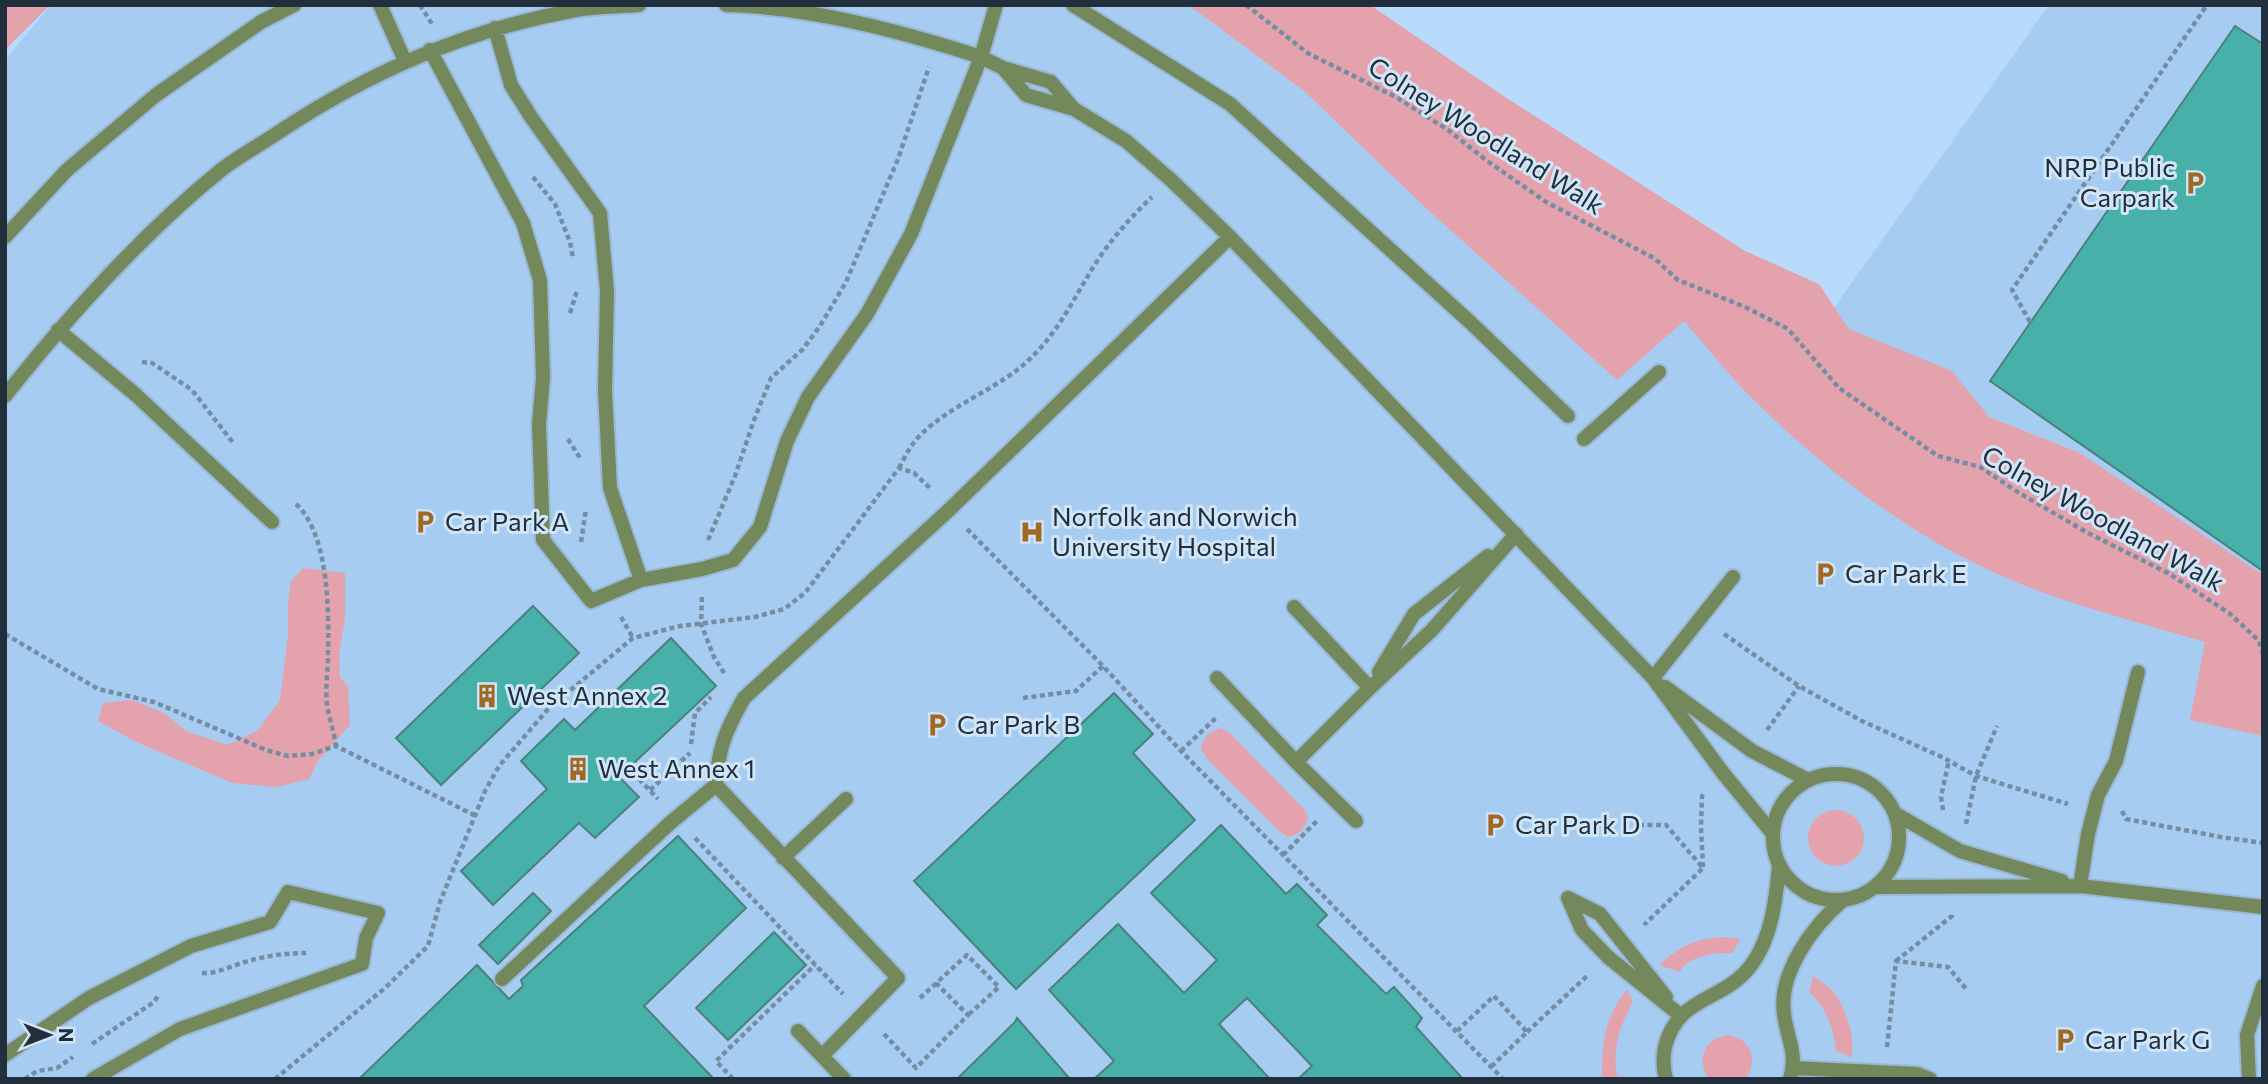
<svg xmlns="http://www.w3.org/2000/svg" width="2268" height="1084" font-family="Commissioner,sans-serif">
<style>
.built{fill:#a6ccf2}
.green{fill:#e4a2ad}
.building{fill:#47b1a9;stroke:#4b817c;stroke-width:2}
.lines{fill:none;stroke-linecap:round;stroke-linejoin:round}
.service-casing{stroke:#9ab8d5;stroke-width:18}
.path{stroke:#748da5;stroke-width:4.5;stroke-dasharray:5 3.5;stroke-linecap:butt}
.service{stroke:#74895b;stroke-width:14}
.labels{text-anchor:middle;stroke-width:6;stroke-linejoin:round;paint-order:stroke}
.street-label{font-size:26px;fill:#212e3b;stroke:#d1e5f9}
.poi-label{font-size:26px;fill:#212e3b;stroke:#d1e5f9;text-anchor:start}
</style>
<rect width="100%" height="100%" fill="#b8dafb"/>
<!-- built -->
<path class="built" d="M51,5H1232L2136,578L2263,693V1079H5V60Z
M2049,5H2263V626L1814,336Z"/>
<!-- green -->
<path class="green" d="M5,5H50L5,50Z
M1187,5H1370L1502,95L1745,251L1819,284L1849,329L1952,371L1989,417L2080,453L2263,575V736L2190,720L2205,642C2148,625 2089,610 2033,589C1926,548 1831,477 1750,396C1727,373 1706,346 1684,321L1617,380L1426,208L1304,91L1201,14Z
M303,568L345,573V619L339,654L340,677L348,686L350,725L318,761L309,779L277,787L232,783L136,742L98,721L103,703L132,700L164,713L186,731L228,745L258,730L280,700L288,635V603L291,581Z
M1221,728L1231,734L1305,810L1308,819C1304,829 1299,835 1288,837L1279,831L1208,760L1201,749C1204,736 1208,732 1221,728Z
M1808 838a28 28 0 1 1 56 0a28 28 0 1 1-56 0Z
M1725,937L1741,939L1732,953C1715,953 1689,955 1680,972L1659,965C1682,945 1694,939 1725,937Z
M1813,976C1822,982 1833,989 1838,998C1847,1014 1856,1039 1851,1057L1836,1051C1834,1030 1826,1006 1809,992Z
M1627,989L1633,1002C1620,1025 1611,1050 1618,1078L1602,1079C1602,1042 1604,1019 1627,989Z
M1729,1035C1752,1040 1758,1060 1746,1079H1709C1695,1060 1705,1037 1729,1035Z"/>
<!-- building -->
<path class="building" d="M2235,26L2263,44V571L1990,381Z
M533,606L579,653L441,785L396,738Z
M671,638L716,686L619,777L639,797L595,838L579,823L493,905L461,871L547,789L521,761L564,719L575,730Z
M1114,693L1153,734L1133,753L1195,820L1016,989L914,881Z
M1221,825L1286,894L1297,884L1327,915L1317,925L1386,994L1394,987L1422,1018L1416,1027L1463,1079H1298L1312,1066L1247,998L1219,1024L1270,1079H1094L1114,1061L1049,990L1118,924L1184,993L1217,960L1151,893Z
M678,836L746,908L644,1006L714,1079H359L477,965L509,999L523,986L521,980Z
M533,893L551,911L498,964L479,945Z
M774,932L806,965L728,1040L696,1008Z
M1017,1018L1070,1079H957L1015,1022Z"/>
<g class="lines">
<!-- service casing -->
<g class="service-casing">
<path id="service" d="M380,5L405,61
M996,5L981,57L1003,68L1051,82L1073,108
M1073,5L1230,104L1471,323L1568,416
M430,50L523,223L540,280L543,378L539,424L543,540L591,601L641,580L610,488L605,391L607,291L600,213L531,117L511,85L495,28
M1003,68L1026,95L1074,109L1126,141L1171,180L1230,237L1653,678L1723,773L1773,834
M5,237L67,170L156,95L261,22L294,5
M58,330L136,395L272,522
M5,396C70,314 140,236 221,170C239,156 260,145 279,132C371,71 466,30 576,10C596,6 618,7 639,5
M1584,439L1659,372
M641,580L702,569L733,560L760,527L787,441L808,397L867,314L911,234L981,57C900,31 810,7 726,5
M1294,607L1370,688
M1379,672L1414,614L1488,556
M1217,678L1296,762L1356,821
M1653,678L1733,577
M1665,687L1752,751L1808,780
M1296,762L1370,688L1432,630L1516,534
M1773 837a63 63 0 1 1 126 0a63 63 0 1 1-126 0Z
M1896,814L1960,851L2062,881
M783,858L846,799
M2080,886L2088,834L2098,795L2116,761L2138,672
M1876,887L2080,886L2263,907
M1568,898L1582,930L1608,957L1680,1015
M1568,898L1600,914L1666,997
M502,979L670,823L716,785
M798,1031L822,1056L898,978L716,785C718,748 726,730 744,698L950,509L1230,237
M5,1055L89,998L191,946L270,922L288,892L378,913L366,938L362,964L180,1029L93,1079
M822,1056L844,1079
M1793,1068L1917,1074L1930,1079
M1666,1079C1663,1069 1663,1057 1665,1047C1678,994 1724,1003 1752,964C1772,937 1776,898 1779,866
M1790,1079C1798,1053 1787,1039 1784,1014C1778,973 1813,926 1842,901
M2249,1079L2247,1035L2263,986"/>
</g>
<!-- path -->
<path class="path" d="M420,5L432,24
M1246,5L1309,54L1396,97L1448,130L1486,160L1546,202L1654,258L1678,280L1745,307L1788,329L1839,388L1938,456L1980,467L2016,491L2088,533L2168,573L2229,613L2259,641L2263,654
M533,177L555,204L570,242L573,258
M570,313L577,291
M2030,322L2012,290L2207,5
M142,362L152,363L192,390L234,444
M568,439L580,458
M899,468C903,461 907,452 912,445C934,414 986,394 1017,370C1057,339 1073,298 1099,258C1115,235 1132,216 1152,197
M296,504C329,534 329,612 328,655C328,670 325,688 327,704C329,718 334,732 336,746
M967,529L1103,666L1181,751L1503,1079
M708,540L735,476L754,420L771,378L803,349L820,326L846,282L898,159L929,67
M581,542L586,509
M702,597L701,624L714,657L726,676
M621,617L633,638
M5,634L98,689L154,702L266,750L288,756L312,754L336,746L474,815
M1724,634L1799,686L1862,721L1944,758L1976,776L2068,804
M1023,698L1076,691L1103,666
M1767,730L1799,686
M691,744L695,713L711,697
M1181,751L1217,717
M639,779L658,799
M650,790L690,753
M1943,810L1941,797L1949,760
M2122,811L2126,819L2221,837L2263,843
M1966,824L1976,776L1997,726
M1639,825H1666L1703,868L1644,925
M695,838L843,994
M1283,855L1317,821
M1703,867L1701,827L1702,796L1705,793
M1896,961L1952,916L1953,912
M202,973C217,974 231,966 245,962C265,956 285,953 306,953
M920,998L967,955L999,987L968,1015
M1457,1031L1494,996L1527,1032L1492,1066
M1527,1032L1588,975
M884,1034L916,1068L968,1015L936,983
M92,1044L154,1002L158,996
M1887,1047L1896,961L1948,967L1967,990
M25,1079L37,1071L57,1068L73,1057
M275,1079L385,988L428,946L440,902L485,791L499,766L549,708L633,638L680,626L755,617L784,609L805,593L899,468L914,473L931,489
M733,1079L716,1061L815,965"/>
<!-- service -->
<use href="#service" class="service"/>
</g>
<!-- icons -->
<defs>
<g id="parking-bare" transform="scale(1.89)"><path d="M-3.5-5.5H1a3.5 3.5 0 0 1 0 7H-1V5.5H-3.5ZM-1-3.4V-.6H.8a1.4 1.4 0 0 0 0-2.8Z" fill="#9f6923" stroke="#d1e5f9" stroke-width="2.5" paint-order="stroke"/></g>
<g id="hospital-bare" transform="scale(1.89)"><path d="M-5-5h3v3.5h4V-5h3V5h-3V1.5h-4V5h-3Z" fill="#9f6923" stroke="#d1e5f9" stroke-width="2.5" paint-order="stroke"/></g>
<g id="building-bare" transform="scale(1.89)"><path d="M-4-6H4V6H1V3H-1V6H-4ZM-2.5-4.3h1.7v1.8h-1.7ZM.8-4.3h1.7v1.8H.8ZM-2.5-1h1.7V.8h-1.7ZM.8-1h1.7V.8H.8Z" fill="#9f6923" stroke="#d1e5f9" stroke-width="2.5" paint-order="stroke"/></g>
</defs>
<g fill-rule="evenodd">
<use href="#parking-bare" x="2195" y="183"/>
<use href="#parking-bare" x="425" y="522"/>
<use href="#hospital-bare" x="1032" y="532"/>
<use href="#parking-bare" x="1825" y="574"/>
<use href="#building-bare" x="487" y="696"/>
<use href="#parking-bare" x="937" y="725"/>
<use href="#building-bare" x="578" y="769"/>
<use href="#parking-bare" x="1495" y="825"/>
<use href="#parking-bare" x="2065" y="1040"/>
</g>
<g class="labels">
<!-- street labels -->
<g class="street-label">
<text transform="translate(1486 136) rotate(32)" y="9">Colney Woodland Walk</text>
<text transform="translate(2103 519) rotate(29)" y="9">Colney Woodland Walk</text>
</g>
<!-- poi labels -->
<g class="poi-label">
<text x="2175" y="177" text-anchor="end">NRP Public<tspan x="2175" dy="30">Carpark</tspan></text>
<text x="1052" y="526">Norfolk and Norwich<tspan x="1052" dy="30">University Hospital</tspan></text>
<text x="445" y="531">Car Park A</text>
<text x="1845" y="583">Car Park E</text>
<text x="507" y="705">West Annex 2</text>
<text x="957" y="734">Car Park B</text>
<text x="598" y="778">West Annex 1</text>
<text x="1515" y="834">Car Park D</text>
<text x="2085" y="1049">Car Park G</text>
</g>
</g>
<!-- border -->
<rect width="2268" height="1084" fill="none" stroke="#212e3b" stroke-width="14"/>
<!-- north arrow -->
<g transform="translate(49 1035) rotate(90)" stroke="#d1e5f9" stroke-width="5" paint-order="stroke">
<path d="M0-5L12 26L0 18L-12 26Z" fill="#212e3b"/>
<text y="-10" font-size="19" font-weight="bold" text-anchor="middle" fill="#212e3b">N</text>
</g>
</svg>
